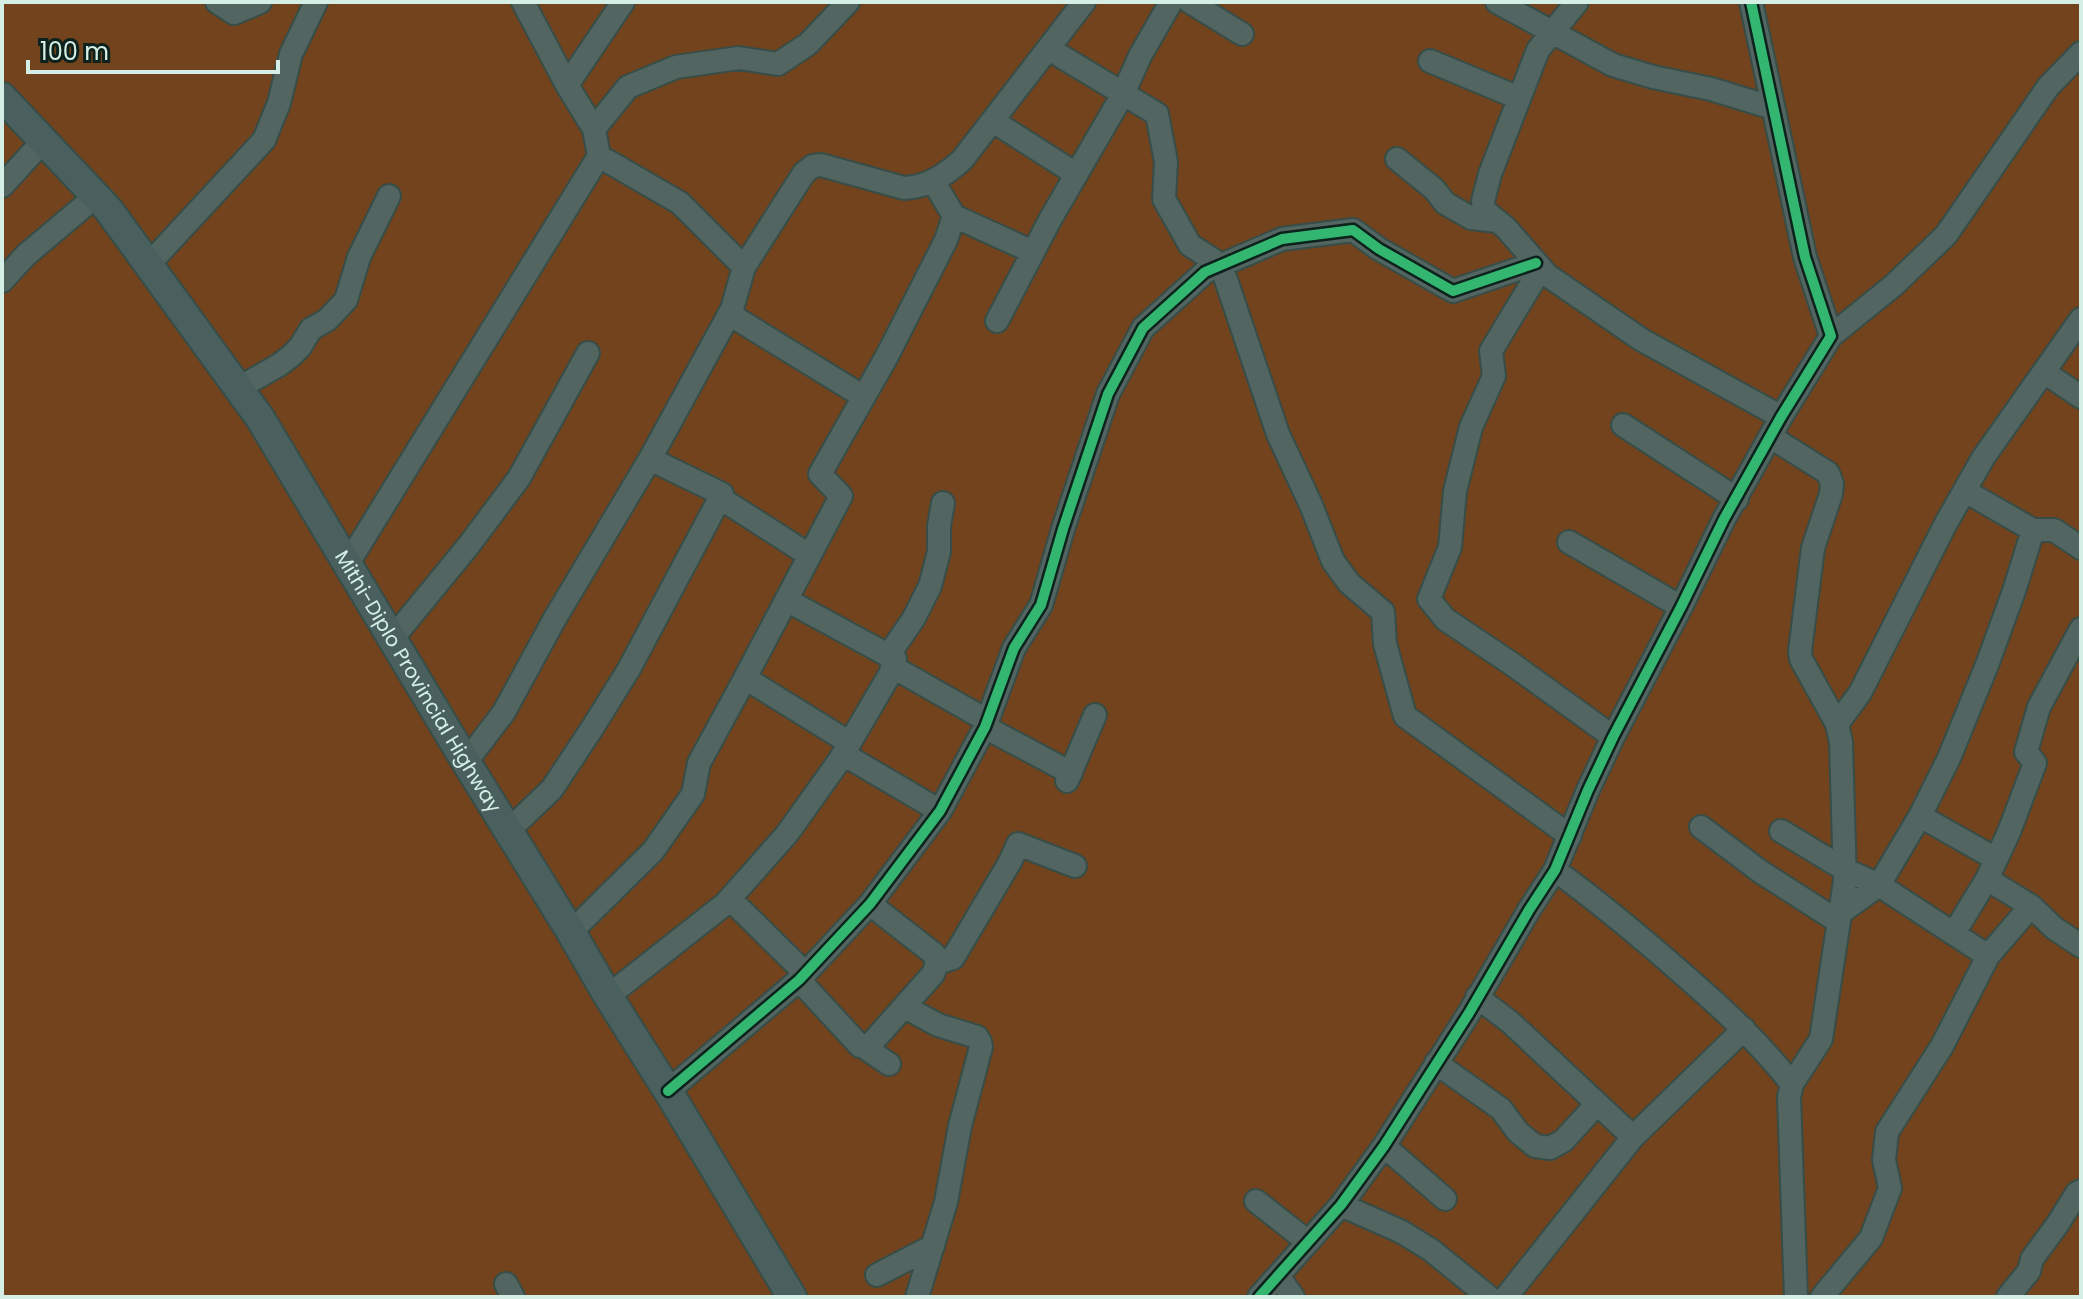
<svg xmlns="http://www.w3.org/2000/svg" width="2083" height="1299" font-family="Poppins,sans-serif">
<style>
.green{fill:#72431d}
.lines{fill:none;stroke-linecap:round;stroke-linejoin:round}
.minor-casing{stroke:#374d48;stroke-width:26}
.major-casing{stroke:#374d48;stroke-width:32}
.minor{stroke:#526560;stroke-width:22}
.major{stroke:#4a605f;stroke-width:28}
.cycleway-casing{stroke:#0d221c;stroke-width:15}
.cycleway{stroke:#33b770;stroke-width:10}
.labels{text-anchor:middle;stroke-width:6;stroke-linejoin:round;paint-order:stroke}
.street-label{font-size:20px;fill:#d5efe6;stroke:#0d221c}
</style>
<rect width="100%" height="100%" fill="#16332d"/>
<!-- green -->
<path class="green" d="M2,2H2081V1297H2Z"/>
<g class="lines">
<!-- minor casing -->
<g class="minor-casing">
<path id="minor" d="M217,2L234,13L260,2
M1190,2L1242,34
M1497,2L1613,65L1653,77L1711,89L1773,108
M1577,2L1538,50L1490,174L1483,201L1484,210L1506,228L1547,275L1642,340L1781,417
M1049,49L1157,114L1166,162L1164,199L1190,245L1221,265L1278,434L1311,505L1333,561L1349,583L1383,612L1385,644L1405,716L1570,836
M1430,61L1519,98
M567,85L623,2
M993,121L1076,174
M594,129L628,87L676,67L739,58L778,64L808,44L848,2
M599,156L680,203L744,267
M1397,159L1434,189L1445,203L1471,218L1497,221
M2,186L44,140
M954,216L1033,252
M149,264L264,140L279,103L291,54L316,2
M1541,268L1491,351L1494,376L1471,427L1455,491L1450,547L1429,599L1445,619L1512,664L1613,737
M2,281L26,255L96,196
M729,314L864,397
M997,321L1051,218L1123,94L1140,56L1171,2
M1831,336L1894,285L1946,235L2048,87L2081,53
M2044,372L2081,397
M239,388L279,365L291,356L300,347L311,329L327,320L346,300L359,257L389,196
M1623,425L1737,499
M1771,437L1828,473L1832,484L1831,494L1813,548L1800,651L1801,659L1837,724L1841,742L1845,881L1821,1039L1792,1084L1789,1097L1796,1297
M1965,491L2033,530H2054L2081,548
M720,498L809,555
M1569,542L1681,607
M347,565L599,156L594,129L567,85L523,2
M392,639L469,545L519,478L588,353
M888,656L914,618L930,586L939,552V526L943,503
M893,667L988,721
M745,678L850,743
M1837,724L1860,693L1945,525L1983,458L2081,319
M985,727L1071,773
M843,754L940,811
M466,762L504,712L554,620L650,459L732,309L744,267L804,173L813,166L821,165L904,188C928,187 945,175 962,160L1084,2
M1067,781L1095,715
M1920,816L1996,859
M1701,827L1761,872L1839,922
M509,830L552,789L591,730L629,669L722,494L650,459
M1781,831L1844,869L1879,885L1988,956
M1555,870C1600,903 1642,938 1684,975C1724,1010 1759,1042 1792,1084
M1987,879L2031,906L2054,928L2081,946
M730,899L805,973
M1840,913L1879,885L1920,816L1949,758L1987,665L2014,591L2033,530
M571,932L653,851L693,794L699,763L742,684L841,496L820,474L887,356L946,240L954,216L933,181
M1954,933L1987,879L2009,832L2035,763L2026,752L2039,707L2081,629
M937,963L953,958L1010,862L1018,844L1075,866
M799,980L860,1046H869L933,974L937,963L934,954L870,904
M608,996L725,904L787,834L839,761L890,674L895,659L792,603L787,598
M1477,997L1510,1022L1633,1137
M905,1007L938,1025L977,1037L980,1042L981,1047L960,1126L946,1202L917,1297
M864,1047L889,1064
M1436,1063L1501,1109L1518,1132L1535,1146L1550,1148L1563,1141L1596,1105
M668,1091L799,980L870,904L940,811L985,727L1014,648L1041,605L1063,529L1108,394L1143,328L1205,272L1282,239L1353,230L1379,249L1453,291L1536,263
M1384,1146L1445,1199
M1256,1201L1308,1242
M1341,1205L1402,1232L1431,1250L1489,1297
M877,1275L933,1246
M1278,1276L1293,1297
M506,1284L513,1297
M1259,1297L1341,1205L1384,1146L1469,1013L1529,910L1555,870L1588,790L1613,737L1681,607L1724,519L1781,417L1831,336L1805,257L1751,2
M1506,1297L1633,1137L1744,1029
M1822,1297L1871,1238L1890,1188L1884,1160L1887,1132L1942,1046L1988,956L2031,906
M2008,1297L2029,1271L2032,1259L2057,1225L2077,1193L2081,1191"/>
</g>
<!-- major casing -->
<g class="major-casing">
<g id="major">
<path id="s1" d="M2,97L108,209L260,418L466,762L571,932L608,996L668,1091L792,1297"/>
</g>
</g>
<!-- minor -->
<use href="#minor" class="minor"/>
<!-- major -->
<use href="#major" class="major"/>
<!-- cycleway casing -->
<g class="cycleway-casing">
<path id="cycleway" d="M668,1091L799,980L870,904L940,811L985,727L1014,648L1041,605L1063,529L1108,394L1143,328L1205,272L1282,239L1353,230L1379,249L1453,291L1536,263
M1259,1297L1341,1205L1384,1146L1469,1013L1529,910L1555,870L1588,790L1613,737L1681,607L1724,519L1781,417L1831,336L1805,257L1751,2"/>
</g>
<!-- cycleway -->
<use href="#cycleway" class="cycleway"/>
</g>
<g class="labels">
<!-- street labels -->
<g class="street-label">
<text dy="7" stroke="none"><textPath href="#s1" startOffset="720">Mithi-Diplo Provincial Highway</textPath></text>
</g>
</g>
<!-- border -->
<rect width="2083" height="1299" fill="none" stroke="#d5efe6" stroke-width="8"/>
<!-- scale -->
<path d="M28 60v12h250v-12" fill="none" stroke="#d5efe6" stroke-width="4"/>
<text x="40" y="60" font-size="24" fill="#d5efe6" stroke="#0d221c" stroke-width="6" paint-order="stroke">100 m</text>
</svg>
